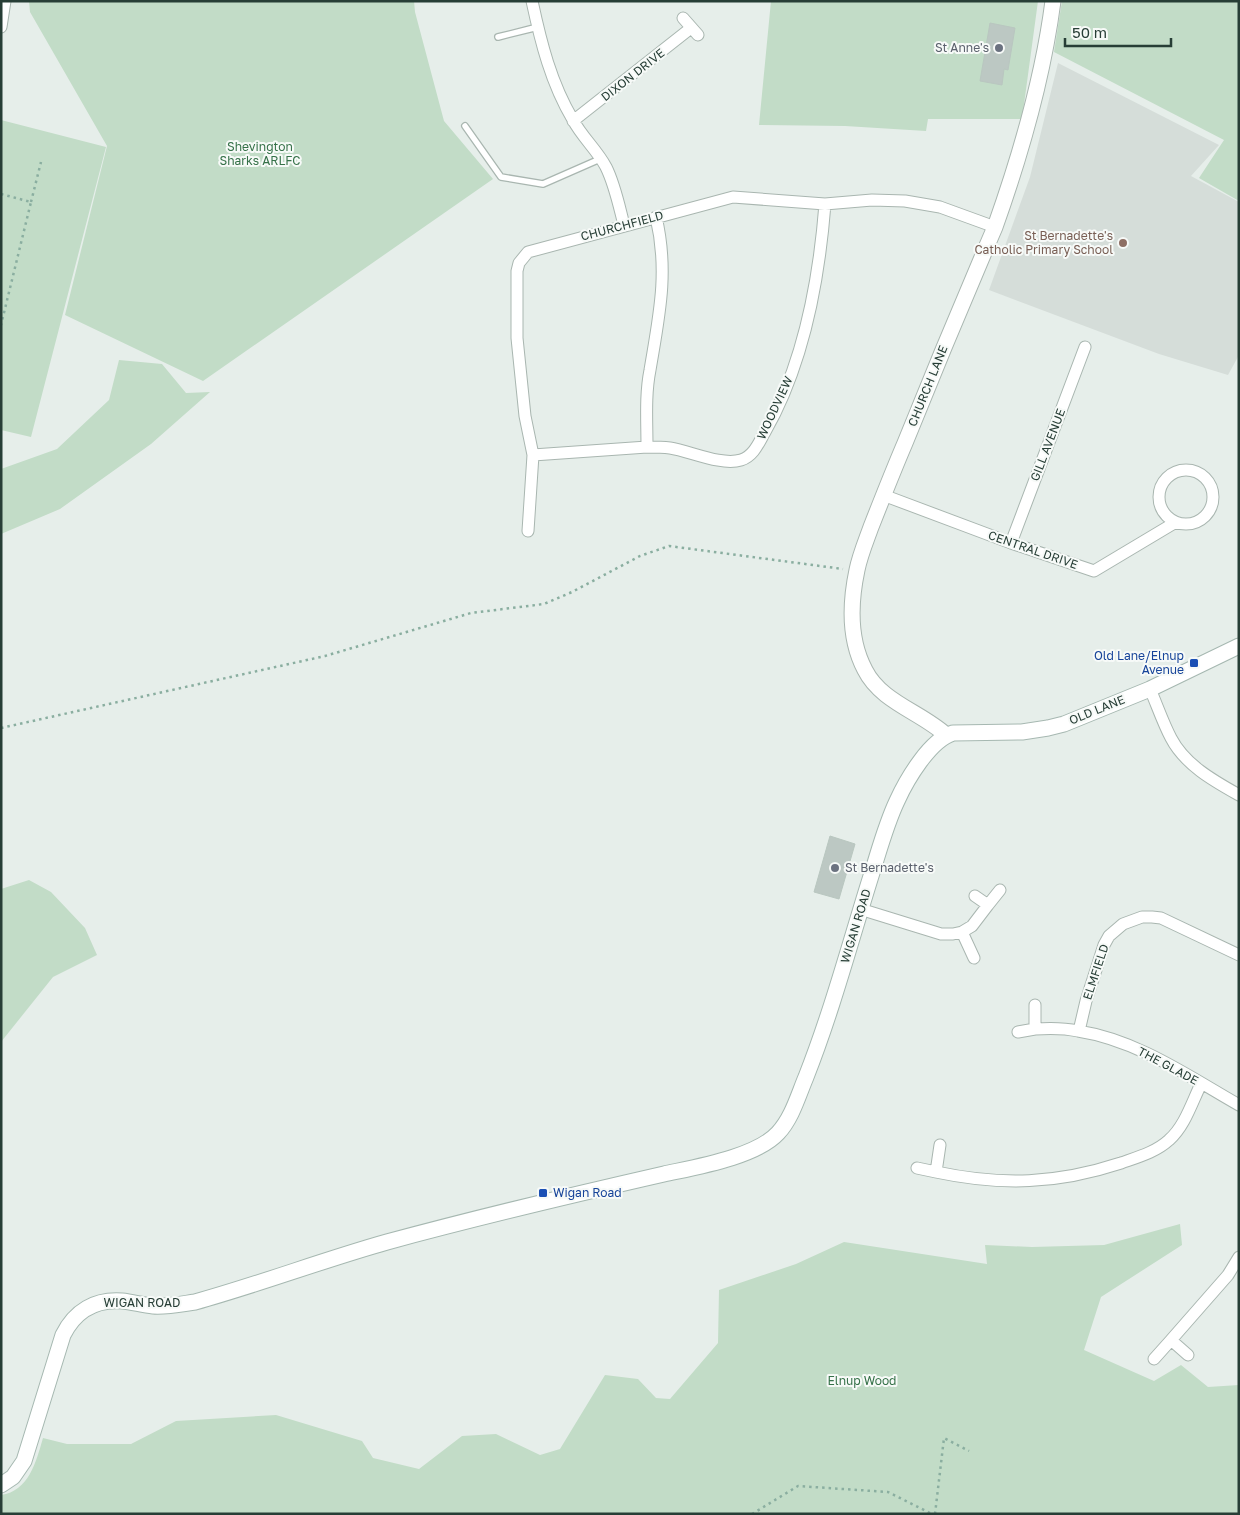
<svg xmlns="http://www.w3.org/2000/svg" width="1240" height="1515" font-family="'Golos Text',sans-serif">
<style>
.built{fill:#d5ddd9}
.green{fill:#c2dcc7}
.building{fill:#bcc8c3;stroke:#b9c7c0}
.lines{fill:none;stroke-linecap:round;stroke-linejoin:round}
.service-casing{stroke:#a9b6b0;stroke-width:8}
.minor-casing{stroke:#a9b6b0;stroke-width:13}
.tertiary-casing{stroke:#a9b6b0;stroke-width:17}
.secondary-casing{stroke:#a6b8b1;stroke-width:17}
.path{stroke:#8aaea0;stroke-width:2.5;stroke-dasharray:2.5 4;stroke-linecap:butt}
.service{stroke:#fff;stroke-width:5.5}
.minor{stroke:#fff;stroke-width:11}
.tertiary{stroke:#fff;stroke-width:15}
.secondary{stroke:#fff;stroke-width:15}
.worship-dot{fill:#6b7280;stroke:#f7faf8;stroke-width:2}
.education-dot{fill:#8d6e63;stroke:#f7faf8;stroke-width:2}
.transit-dot{fill:#1a4fb4;stroke:#f7faf8;stroke-width:2}
.labels{text-anchor:middle;stroke-width:4;stroke-linejoin:round;paint-order:stroke}
.worship-label{font-size:12px;fill:#5b616d;stroke:#f7faf8;text-anchor:end}
.street-label{font-size:12px;fill:#273e36;stroke:#f7faf8}
.park-label{font-size:12px;fill:#357148;stroke:#f7faf8}
.education-label{font-size:12px;fill:#785e54;stroke:#f7faf8;text-anchor:end}
.transit-label{font-size:12px;fill:#164399;stroke:#f7faf8;text-anchor:end}
</style>
<rect width="100%" height="100%" fill="#e6eeea"/>
<!-- built -->
<path class="built" d="M1058,63L1219,145L1191,176L1239,202V355L1228,375L1159,354L989,290L1030,177Z"/>
<!-- green -->
<path class="green" d="M29,1H414L415,12L444,121L493,179L203,381L65,315L107,146L30,12Z
M771,1H1038L1022,119H928L926,131L845,126L759,125Z
M1062,1H1239V201L1199,178L1224,140L1054,52Z
M1,120L106,147L31,437L1,430Z
M119,360L162,364L186,393L210,392L151,444L60,509L1,534V469L57,449L109,400Z
M29,880L51,892L85,928L97,955L53,977L1,1042V889Z
M1180,1224L1182,1245L1101,1297L1084,1350L1154,1381L1181,1365L1208,1387L1239,1385V1514H1V1495C29,1491 36,1462 43,1438L67,1444H131L176,1421L276,1415L362,1441L373,1458L419,1469L462,1436L496,1434L540,1455L560,1449L605,1375L638,1379L656,1398L670,1399L718,1343L719,1290L796,1264L844,1242L987,1264L985,1245L1032,1247L1104,1245Z"/>
<!-- building -->
<path class="building" d="M990,23L1015,28L1008,70L1004,69L1002,85L980,81Z
M830,836L855,844L839,899L814,892Z"/>
<g class="lines">
<!-- service casing -->
<g class="service-casing">
<path id="service" d="M498,37L538,27
M465,126L501,177L543,184L600,159"/>
</g>
<!-- minor casing -->
<g class="minor-casing">
<path id="minor" d="M532,1C541,43 551,83 573,120C582,137 597,150 606,167C615,185 619,206 624,225
M683,18L698,35
M1,27L5,1
M573,121L691,28
M656,217C669,272 659,316 650,370C645,395 647,421 647,447C654,447 662,447 670,448C690,451 721,466 741,460C754,456 759,442 765,432C804,364 819,281 825,204
M533,455L647,447
M1159 497a27 27 0 1 1 54 0a27 27 0 1 1-54 0Z
M883,495L1011,543L1094,571L1176,522
M528,531L533,455L525,416L517,338V271L519,263L528,252L733,197L825,204L872,200L905,201L940,207L995,227
M1011,543L1085,347
M1150,689C1157,705 1163,723 1171,738C1185,765 1214,781 1239,795
M975,896L988,905L1000,890
M860,909L941,934H953L962,932
M974,958L962,932L972,926L988,905
M1035,1029C1049,1028 1064,1028 1078,1031C1137,1040 1188,1076 1239,1105
M1079,1031L1086,1001L1104,945L1109,936L1123,924L1142,917H1152L1161,918L1239,955
M1018,1032L1035,1029V1005
M917,1168L936,1172L940,1145
M936,1172C1002,1186 1057,1184 1121,1163C1138,1157 1156,1152 1169,1140C1185,1126 1192,1102 1201,1084
M1171,1340L1228,1275L1239,1257
M1154,1359L1171,1340L1188,1355"/>
</g>
<!-- tertiary casing -->
<g class="tertiary-casing">
<path id="tertiary" d="M946,735C921,712 881,702 865,670C849,640 850,603 857,570C860,555 866,541 871,527C882,499 893,471 905,443C934,371 964,299 995,227C1021,154 1043,78 1053,1"/>
</g>
<!-- secondary casing -->
<g class="secondary-casing">
<path id="secondary" d="M1,1485L13,1477L24,1461L63,1335C75,1311 95,1299 122,1301C132,1302 143,1305 153,1306C167,1307 181,1304 195,1302C260,1284 323,1260 387,1242C479,1217 572,1195 664,1174C696,1167 756,1157 778,1133C792,1118 798,1096 806,1077C832,1011 850,943 871,876C879,851 886,824 897,801C907,779 930,740 953,733L1022,732L1048,728L1064,724L1150,689L1239,646"/>
</g>
<!-- path -->
<path class="path" d="M1,194L31,202L1,325
M31,202L41,162
M1,728L325,656L471,613L544,604L572,592L640,556L669,546L843,569
M752,1514L798,1486L888,1492L932,1514
M935,1514L944,1438L969,1451"/>
<!-- service -->
<use href="#service" class="service"/>
<!-- minor -->
<use href="#minor" class="minor"/>
<!-- tertiary -->
<use href="#tertiary" class="tertiary"/>
<!-- secondary -->
<use href="#secondary" class="secondary"/>
</g>
<!-- markers -->
<g class="worship-dot">
<circle cx="999" cy="48" r="5"/>
<circle cx="835" cy="868" r="5"/>
</g>
<circle class="education-dot" cx="1123" cy="243" r="5"/>
<g class="transit-dot">
<rect x="1189" y="658" width="10" height="10" rx="2.5"/>
<rect x="538" y="1188" width="10" height="10" rx="2.5"/>
</g>
<g class="labels">
<!-- worship labels -->
<g class="worship-label">
<text x="989" y="52">St Anne's</text>
<text x="845" y="872" text-anchor="start">St Bernadette's</text>
</g>
<!-- street labels -->
<g class="street-label">
<text transform="translate(633 75) rotate(-38)" y="4">DIXON DRIVE</text>
<text transform="translate(622 226) rotate(-15)" y="4">CHURCHFIELD</text>
<text transform="translate(928 386) rotate(-68)" y="4">CHURCH LANE</text>
<text transform="translate(775 408) rotate(-65)" y="4">WOODVIEW</text>
<text transform="translate(1048 445) rotate(-69)" y="4">GILL AVENUE</text>
<text transform="translate(1033 550) rotate(19)" y="4">CENTRAL DRIVE</text>
<text transform="translate(1097 710) rotate(-22)" y="4">OLD LANE</text>
<text transform="translate(856 926) rotate(-73)" y="4">WIGAN ROAD</text>
<text transform="translate(1096 972) rotate(-72)" y="4">ELMFIELD</text>
<text transform="translate(1168 1066) rotate(28)" y="4">THE GLADE</text>
<text x="142" y="1307">WIGAN ROAD</text>
</g>
<!-- park labels -->
<g class="park-label">
<text x="260" y="151">Shevington<tspan x="260" dy="14">Sharks ARLFC</tspan></text>
<text x="862" y="1385">Elnup Wood</text>
</g>
<!-- education labels -->
<g class="education-label">
<text x="1113" y="240">St Bernadette's<tspan x="1113" dy="14">Catholic Primary School</tspan></text>
</g>
<!-- transit labels -->
<g class="transit-label">
<text x="1184" y="660">Old Lane/Elnup<tspan x="1184" dy="14">Avenue</tspan></text>
<text x="553" y="1197" text-anchor="start">Wigan Road</text>
</g>
</g>
<!-- border -->
<rect width="1240" height="1515" fill="none" stroke="#273e36" stroke-width="5"/>
<!-- scale -->
<path d="M1065 38v8h106v-8" fill="none" stroke="#273e36" stroke-width="2.5"/>
<text x="1072" y="38" font-size="15" fill="#273e36" stroke="#f7faf8" stroke-width="4" paint-order="stroke">50 m</text>
</svg>
